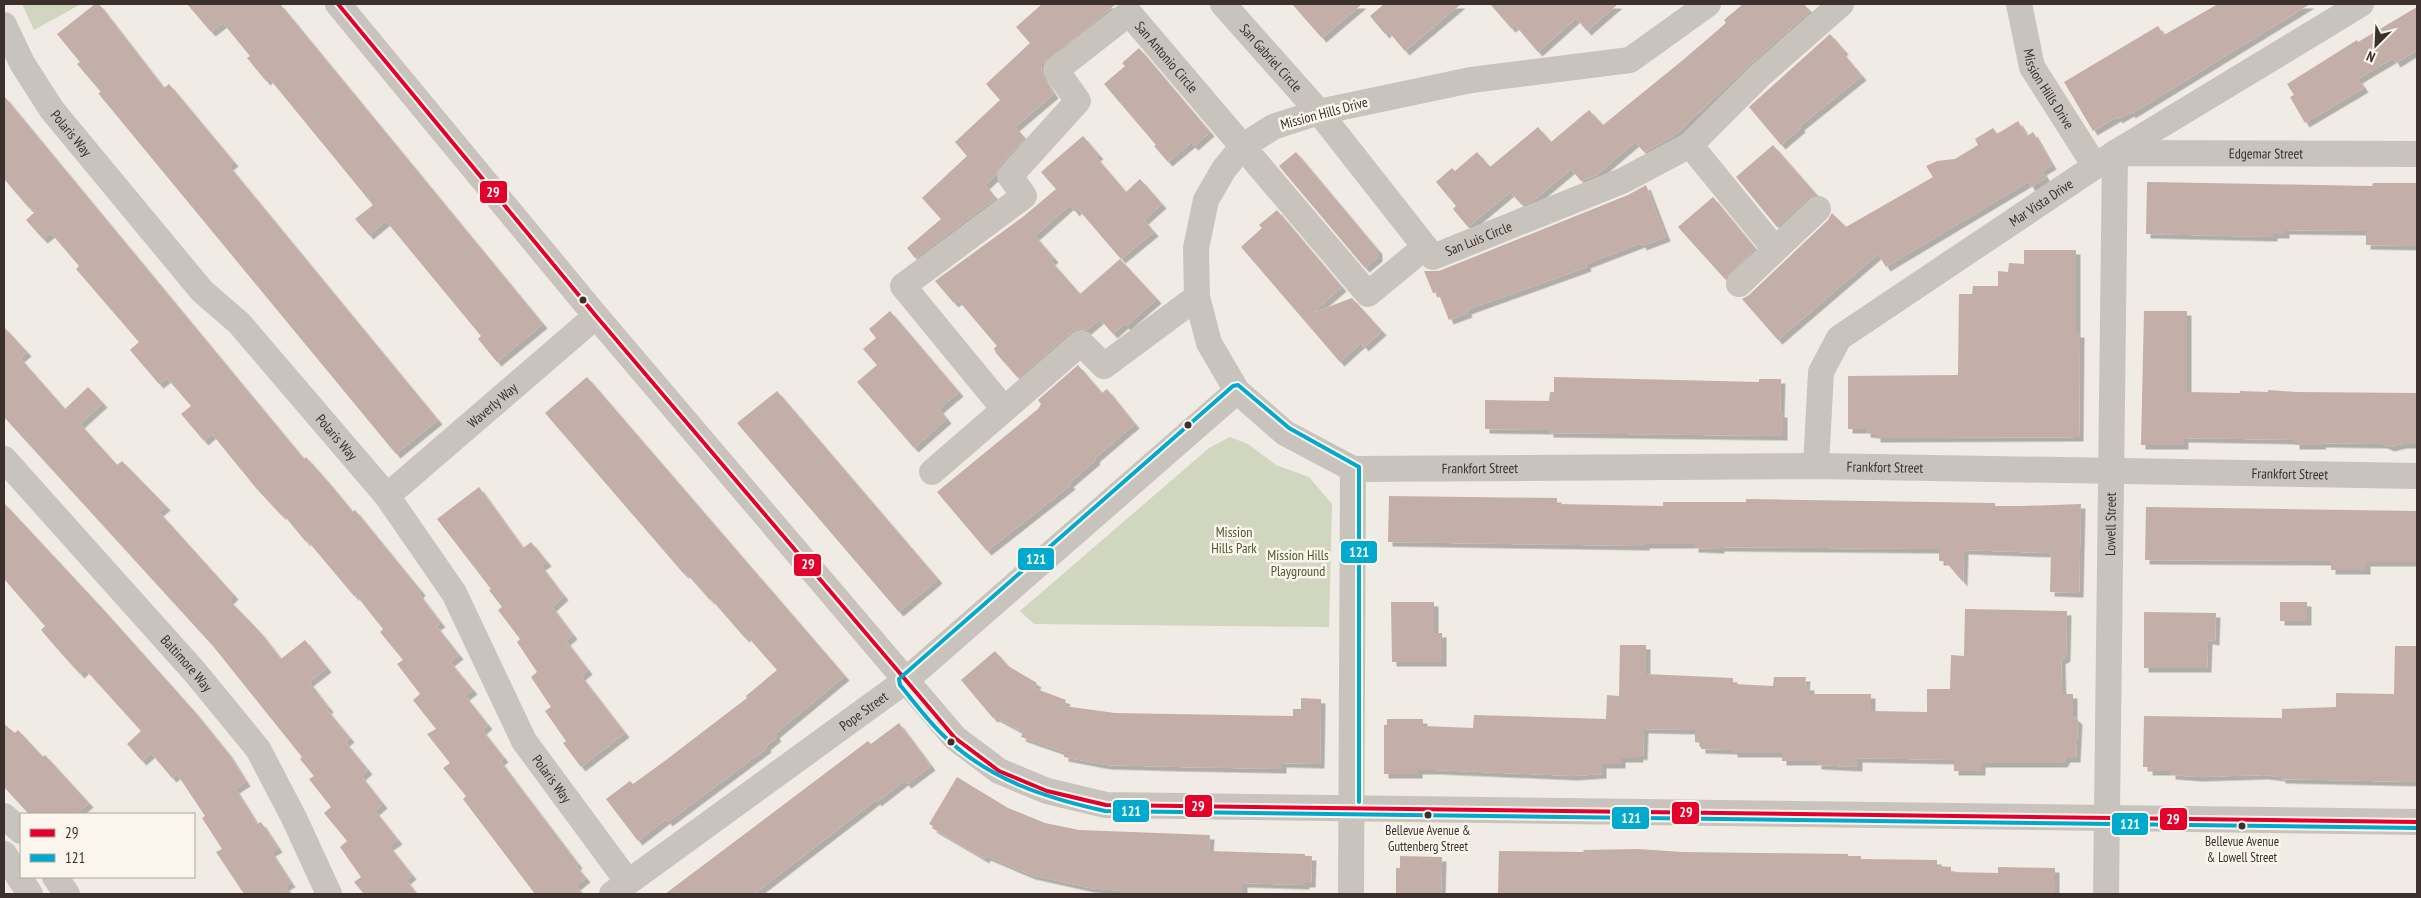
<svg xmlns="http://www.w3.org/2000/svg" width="2421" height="898" font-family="'PT Sans Narrow',sans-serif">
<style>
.green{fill:#d1d6bf}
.building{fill:#c3afa7;filter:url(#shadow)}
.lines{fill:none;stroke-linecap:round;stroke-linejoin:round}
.minor{stroke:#c9c3be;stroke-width:26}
.bus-1-casing{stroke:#fbf5ee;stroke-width:8}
.bus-2-casing{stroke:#fbf5ee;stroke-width:8}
.bus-1{stroke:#e4002b;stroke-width:4}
.bus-2{stroke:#00a9ce;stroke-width:4}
.bus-dot{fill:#3b302b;stroke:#fbf5ee;stroke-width:2}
.labels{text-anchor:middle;stroke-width:5;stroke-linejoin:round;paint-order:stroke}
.bus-label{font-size:13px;fill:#3b302b;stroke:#fbf5ee}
.street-label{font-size:14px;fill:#3b302b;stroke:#fbf5ee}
.park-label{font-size:14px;fill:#4a5a2e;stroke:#fbf5ee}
.line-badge{stroke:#fbf5ee;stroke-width:2}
.badge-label{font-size:14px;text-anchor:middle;font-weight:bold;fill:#fff}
</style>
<defs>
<filter id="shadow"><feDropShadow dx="4.5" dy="4.5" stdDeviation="0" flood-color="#0004"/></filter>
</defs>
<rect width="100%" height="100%" fill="#f0ebe5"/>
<!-- green -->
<path class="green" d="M22,4H81L34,30Z
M1230,437L1248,444L1276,465L1309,477L1332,504L1329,627L1034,624L1020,611L1209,448Z"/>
<!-- building -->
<path class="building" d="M95,4H99L164,88L169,84L234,162L229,166L438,420L396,454L98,93L101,92L77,64L80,62L57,34Z
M187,4H280L543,324L497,362L478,339L481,336L386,221L369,235L355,219L373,205L269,78L266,81L247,58L250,56L223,23L211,32Z
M1042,4H1116L1042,64L1041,71L1044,78L1054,94L1015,127L1025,138L999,166L995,176L985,185L996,198L915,258L907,248L941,219L922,198L967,156L955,142L1000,100L986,84L1030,43L1016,27Z
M1292,4H1362L1322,38Z
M1384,4H1461L1405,51L1388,31L1385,34L1370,16Z
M1490,4H1618L1587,31L1576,18L1538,52L1515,25L1511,28Z
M1743,4H1804L1810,11L1749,65L1674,136L1644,152L1635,142L1595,176L1581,181L1571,169L1533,201L1522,205L1510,192L1468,227L1453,209L1456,206L1436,182L1452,168L1455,171L1477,152L1490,167L1538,127L1551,142L1589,110L1603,125L1683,60L1726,23L1724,20Z
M2218,4H2310L2131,114L2130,112L2118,119L2117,117L2093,131L2064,82L2158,26L2164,35Z
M2417,7V50L2396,63L2393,58L2358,79L2364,88L2305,123L2290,97L2294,95L2287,84L2357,40L2358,42Z
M1830,34L1844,50L1842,52L1862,76L1800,126L1801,128L1781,145L1749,107Z
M1139,48L1210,132L1194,146L1191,143L1168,162L1154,146L1156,145L1104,84L1125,66L1122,63Z
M4,96L304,459L306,457L329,483L353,512L355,510L421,591L419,594L441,623L436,626L459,655L450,662L473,690L465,696L488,725L482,730L504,758L500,761L578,864L576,866L586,878L576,886L583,894H535L463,799L466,796L443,768L450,763L427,734L436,729L413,700L420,694L397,664L403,660L380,632L383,629L356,595L354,596L307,540L306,542L283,514L281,515L256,488L212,434L204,441L181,414L191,406L167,378L159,384L130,350L139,342L76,269L79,266L51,233L43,239L26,220L36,211L28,207L4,179Z
M2018,121L2027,136L2033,132L2052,165L2042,171L2046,178L2031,187L2028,182L1886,267L1878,254L1778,340L1742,299L1749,295L1828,220L1832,213L1846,227L1933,177L1926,166L1937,161L1955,159L1978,145L1975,139L1993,128L1997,134Z
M1083,136L1099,155L1096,157L1126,192L1140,179L1162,204L1144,220L1154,232L1121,259L1078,209L1075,212L1070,205L1035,236L1054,258L1051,261L1080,294L1120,259L1157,299L1126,326L1124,324L1113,334L1100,319L1087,330L1078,328L1072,331L1018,378L996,353L994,348L997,346L958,300L954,303L935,281L1024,216L1056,189L1041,172Z
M1773,145L1816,194L1808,198L1777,227L1736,177Z
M1296,152L1378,250V257L1365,268L1279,166Z
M2147,182L2372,186L2373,183H2417V246L2366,245V231L2285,230V234H2273V237L2146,234Z
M1646,185L1666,237L1642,246L1641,243L1586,264L1587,267L1467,310L1468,313L1449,320L1438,292L1433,293L1424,271H1439L1628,195Z
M1713,197L1755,248L1725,279L1678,227Z
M1277,210L1342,287L1312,313L1352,298L1382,331L1364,347L1361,343L1340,362L1241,247L1262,228L1259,225Z
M2024,250H2076V333H2080L2079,437L1876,438V434L1866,433V429H1848V376L1958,375L1959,294H1972L1973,286H1998V271L2008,272L2009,263L2024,264Z
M890,311L959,392L939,409L947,419L914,448L857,382L877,365L863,349L876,338L869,329Z
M2144,311H2187V392L2240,393V391L2268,392V390L2296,392L2417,393V444H2402L2390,447L2383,444L2322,443L2321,445H2295V440L2184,438V445H2141Z
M4,327L27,352L20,358L65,409L88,387L103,403L80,424L117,465L122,461L166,506L159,512L234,595L229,600L260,632L281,659L305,640L327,668L309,682L329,708L327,710L350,738L345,742L368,770L361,776L383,804L375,811L398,840L389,846L412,875L406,880L417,894H364L354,882L361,877L340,847L347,841L324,813L331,807L309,779L314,776L300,759L302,757L213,646L4,417Z
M1078,365L1102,393L1107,389L1135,424L1095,458L1096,460L1069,483L1071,485L987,551L937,492L1038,409L1041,404L1038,400Z
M587,377L845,676L775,734L777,737L766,746L767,748L668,822L666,819L638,841L606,799L630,781L633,784L666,760L747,698L746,696L777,670L747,636L745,638L711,599L710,600L686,573L684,574L545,413Z
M1554,377L1759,382V379H1781L1780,413H1783V436L1549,433V430L1485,429V400L1549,401L1550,392H1554Z
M777,391L938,579L899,612L737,423Z
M479,487L523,548L531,542L547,562L541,566L564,596L552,607L573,635L566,641L588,670L581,676L625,733L581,767L563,743L566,741L545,711L551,707L531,677L537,672L517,642L520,639L498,610L502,607L489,590L491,589L437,519Z
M1389,496L1557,498V504L1663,506V502H1746V499L1995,503V506H2023L2081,504L2079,593L2050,592L2051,553L1964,550L1963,582L1945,561H1939V549L1720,547V549L1694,548V544H1645V546L1388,542Z
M4,503L101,607L194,711L228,753L246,782L235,789L257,824L261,822L278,848L271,852L291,883L285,886L290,894H244L216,852L222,849L202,818L205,816L177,774L172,778L151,753L142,761L127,744L141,731L85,669L80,674L60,652L41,630L45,626L4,579Z
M2146,507L2417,511V562H2366V570H2331V561L2145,560Z
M1391,602H1434V633H1442V662H1392Z
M2280,602H2307V621H2280Z
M1965,609L2067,611L2066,657L2061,660L2062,694H2073V716L2078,720L2076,758H2066L2063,763H1981V771H1954V760L1858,758V767L1817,765V761H1782V753H1733V750L1701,749V743L1695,742V730L1644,729L1643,756L1639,755V758H1621V764H1602V774L1573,776L1436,770H1418V774H1384V725H1387V719H1423V726L1473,728L1474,715L1606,719L1607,695L1619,696L1620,645H1646V674L1733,678V684L1773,686L1774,677H1806L1805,686H1810V694H1871V711L1927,712V689H1950L1951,655L1964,656Z
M2144,612L2216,613L2215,641L2208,640L2207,668H2144Z
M2395,646H2417V782L2281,779V777L2264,775L2198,777L2171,775V771H2148V767H2143L2144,716L2282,718V709L2336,707V693L2394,694Z
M995,651L1008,666L1037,683L1034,688L1066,700L1064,706L1115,713L1293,716V709H1301V698L1321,699L1320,764L1282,763V769L1178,767L1106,765L1064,757V752L1021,737L1023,732L995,717L993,718L961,680Z
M899,723L931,766L907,784L904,781L877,802L876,800L754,894H665L868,741L871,744Z
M4,724L15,733L18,730L43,757L45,755L89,803L76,814H29L4,787Z
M957,777L1008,808L1045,823L1079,830L1210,835L1209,851L1305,854V856H1312L1311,883H1305V885L1243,883V894H1156L1121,893V891L1090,888L1031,875L986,856L985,859L932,828L933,826L929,824Z
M1638,849L1683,852L1848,854V856H1861V859L1937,860V866L1951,867V872L1998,873V867L2055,868V894H1498L1499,851L1584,852L1583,850Z
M1400,856L1442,857L1441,894H1396V868H1400Z"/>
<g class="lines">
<!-- minor -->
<g class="minor">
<path d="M338,4L596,316L955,738L999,771L1047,791L1106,805L2417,822"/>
<path id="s1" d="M1223,4L1319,112L1433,257L1622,181L1690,145L1759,76L1841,4"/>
<path id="s2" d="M1708,4L1630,60L1471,80L1319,112L1273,127L1243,146L1224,169L1206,200L1196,248L1197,297L1209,343L1237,391L1285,433L1353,469L1816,466L2417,476"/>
<path id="s3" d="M2019,4L2032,67L2095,166"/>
<path id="s4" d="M4,25L22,63L52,110L202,291L239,323L387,496L454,593L524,741L628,882"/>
<path d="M1690,145L1775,249"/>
<path d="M1739,284L1818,209"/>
<path id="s5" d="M1004,409L903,286L1024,196L1010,176L1078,101L1056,70L1129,13L1368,294L1425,247"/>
<path id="s6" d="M4,459L194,671L258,749L294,818L329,894"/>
<path id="s7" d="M1816,466L1821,372L1839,338L2115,153L2361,4"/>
<path d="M932,472L1081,343L1104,366L1197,297"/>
<path id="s8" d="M387,496L596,316"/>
<path d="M4,816L21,831"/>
<path d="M4,854L30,894"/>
<path d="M55,877L67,894"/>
<path id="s9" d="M612,894L905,681L1237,391"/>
<path d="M1351,894L1353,469"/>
<path id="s10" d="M2106,894L2115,153L2417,154"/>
</g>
<!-- bus-1 casing -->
<g class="bus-1-casing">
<path id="bus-1" d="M338,4L596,316L955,738L999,771L1047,791L1106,805L2417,822"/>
</g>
<!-- bus-2 casing -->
<g class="bus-2-casing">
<path id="bus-2" d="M1359,802V467L1289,428L1238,385L1233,386L899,679L900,685C915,703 928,721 945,737C990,780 1046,798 1105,811L2417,828"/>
</g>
<!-- bus-1 -->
<use href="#bus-1" class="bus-1"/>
<!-- bus-2 -->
<use href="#bus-2" class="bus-2"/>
</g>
<!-- markers -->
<g class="bus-dot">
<circle cx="583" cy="300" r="4.5"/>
<circle cx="1188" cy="425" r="4.5"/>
<circle cx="951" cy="742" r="4.5"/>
<circle cx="1428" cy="815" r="4.5"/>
<circle cx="2242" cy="826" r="4.5"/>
</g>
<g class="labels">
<!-- bus labels -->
<g class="bus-label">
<text x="1428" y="835">Bellevue Avenue &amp;<tspan x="1428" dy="16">Guttenberg Street</tspan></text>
<text x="2242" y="846">Bellevue Avenue<tspan x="2242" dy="16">&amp; Lowell Street</tspan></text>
</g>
<!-- street labels -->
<g class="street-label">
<text dy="5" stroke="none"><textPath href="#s5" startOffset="624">San Antonio Circle</textPath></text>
<text dy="5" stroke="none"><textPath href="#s1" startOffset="72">San Gabriel Circle</textPath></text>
<text dy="5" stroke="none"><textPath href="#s3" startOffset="91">Mission Hills Drive</textPath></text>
<text transform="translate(1324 113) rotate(-15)" y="5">Mission Hills Drive</text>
<text dy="5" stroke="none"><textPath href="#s4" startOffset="128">Polaris Way</textPath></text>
<text dy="5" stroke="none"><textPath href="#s10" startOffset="892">Edgemar Street</textPath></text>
<text dy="5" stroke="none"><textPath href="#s7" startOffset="376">Mar Vista Drive</textPath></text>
<text dy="5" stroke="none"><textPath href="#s1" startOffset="378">San Luis Circle</textPath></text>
<text dy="5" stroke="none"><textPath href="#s8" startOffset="139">Waverly Way</textPath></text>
<text dy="5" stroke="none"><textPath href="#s4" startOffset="532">Polaris Way</textPath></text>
<text dy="5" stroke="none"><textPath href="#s2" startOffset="1030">Frankfort Street</textPath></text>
<text dy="5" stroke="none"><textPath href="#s2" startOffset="1435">Frankfort Street</textPath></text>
<text dy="5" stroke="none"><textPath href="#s2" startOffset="1840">Frankfort Street</textPath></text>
<text dy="5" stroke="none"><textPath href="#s10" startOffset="370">Lowell Street</textPath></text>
<text dy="5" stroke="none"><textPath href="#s6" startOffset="274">Baltimore Way</textPath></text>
<text dy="5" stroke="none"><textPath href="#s9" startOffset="311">Pope Street</textPath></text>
<text dy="5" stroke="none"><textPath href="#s4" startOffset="938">Polaris Way</textPath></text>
</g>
<!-- park labels -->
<g class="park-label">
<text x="1234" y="537">Mission<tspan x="1234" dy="16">Hills Park</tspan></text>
<text x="1298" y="560">Mission Hills<tspan x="1298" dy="16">Playground</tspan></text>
</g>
</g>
<g class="line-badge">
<rect x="479" y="180" width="29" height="24" rx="5" fill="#e4002b"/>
<rect x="1340" y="540" width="38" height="24" rx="5" fill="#00a9ce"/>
<rect x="1017" y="547" width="38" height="24" rx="5" fill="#00a9ce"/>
<rect x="793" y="553" width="29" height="24" rx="5" fill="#e4002b"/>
<rect x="1184" y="794" width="29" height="24" rx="5" fill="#e4002b"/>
<rect x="1112" y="799" width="38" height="24" rx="5" fill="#00a9ce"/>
<rect x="1671" y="801" width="29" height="24" rx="5" fill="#e4002b"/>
<rect x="1611" y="806" width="39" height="24" rx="5" fill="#00a9ce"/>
<rect x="2159" y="807" width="29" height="24" rx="5" fill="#e4002b"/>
<rect x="2111" y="812" width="38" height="24" rx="5" fill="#00a9ce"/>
</g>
<g class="badge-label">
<text x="493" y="197">29</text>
<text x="1359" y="557">121</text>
<text x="1036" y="564">121</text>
<text x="808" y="569">29</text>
<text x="1198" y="811">29</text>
<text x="1131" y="816">121</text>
<text x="1686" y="817">29</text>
<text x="1631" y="823">121</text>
<text x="2173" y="824">29</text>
<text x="2130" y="829">121</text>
</g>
<!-- border -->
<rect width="2421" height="898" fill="none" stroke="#3b302b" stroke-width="10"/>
<!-- legend -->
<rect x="20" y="813" width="175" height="65" fill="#fbf5ee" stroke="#aea6a0"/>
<rect x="30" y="829" width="25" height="8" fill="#e4002b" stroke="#aea6a0"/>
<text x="65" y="838" font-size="15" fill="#3b302b">29</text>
<rect x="30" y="854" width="25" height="8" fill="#00a9ce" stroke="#aea6a0"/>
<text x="65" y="863" font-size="15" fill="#3b302b">121</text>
<!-- north arrow -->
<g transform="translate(2376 45) rotate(204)" stroke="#fbf5ee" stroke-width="4" paint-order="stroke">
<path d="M0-4L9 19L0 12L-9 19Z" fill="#3b302b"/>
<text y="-8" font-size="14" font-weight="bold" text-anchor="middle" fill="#3b302b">N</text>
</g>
</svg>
